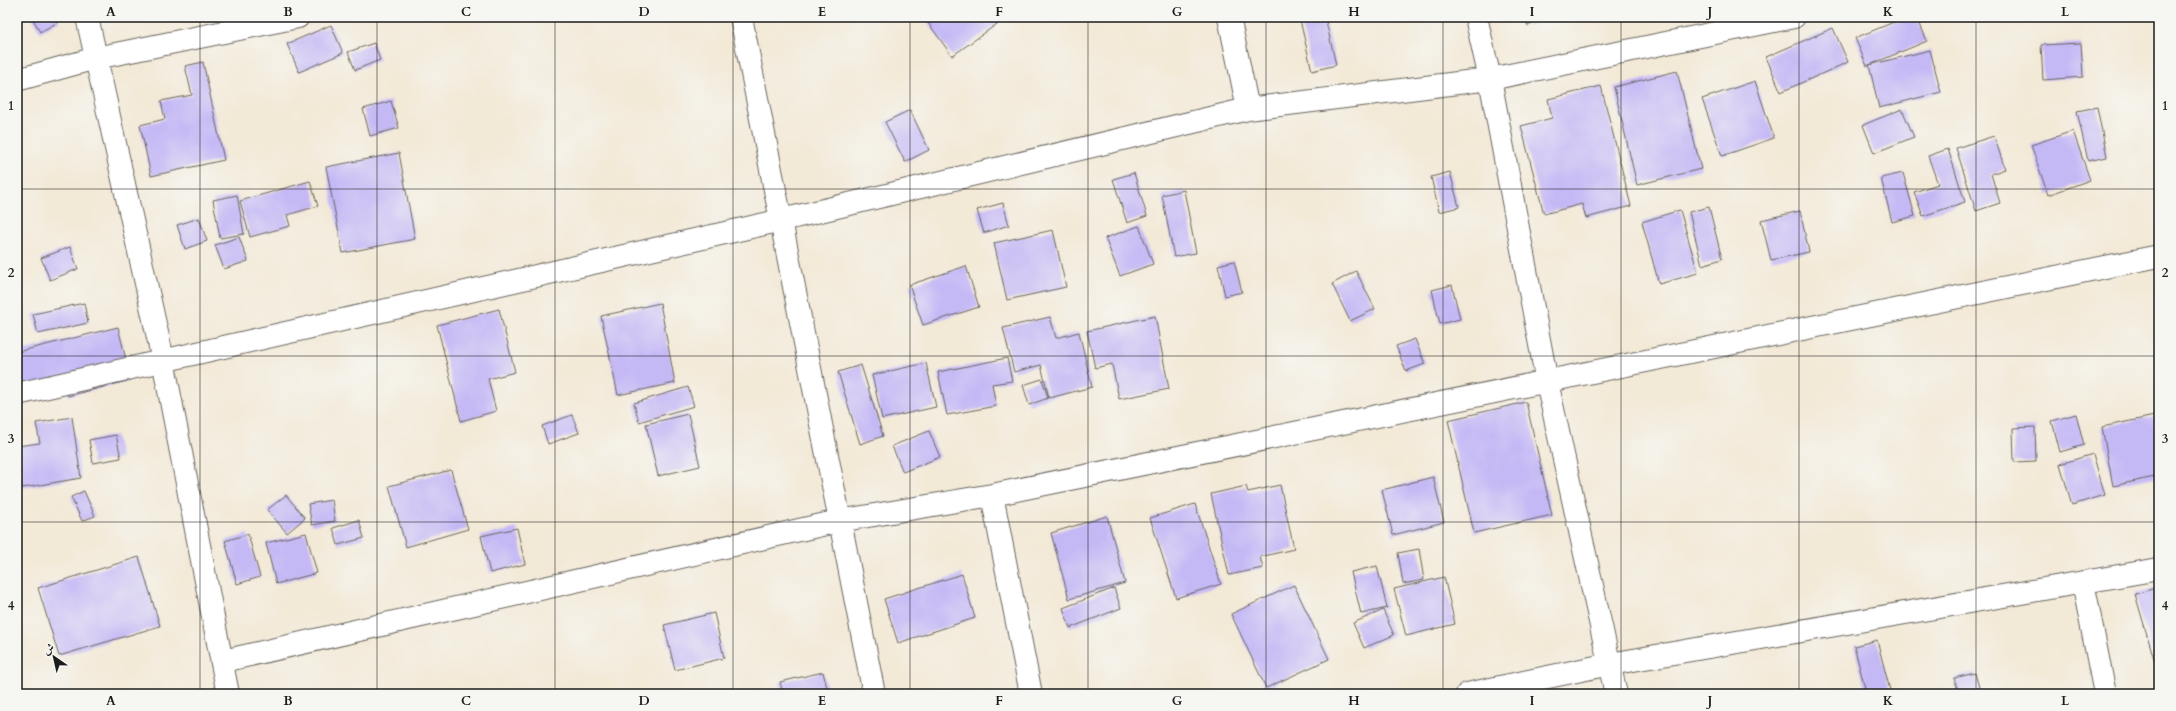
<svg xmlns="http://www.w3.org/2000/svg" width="2176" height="711" font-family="Cardo,Amiri,serif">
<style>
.building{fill:#c4b8f5}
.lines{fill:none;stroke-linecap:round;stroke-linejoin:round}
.minor-casing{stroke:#67645d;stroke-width:24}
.minor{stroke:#fff;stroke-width:22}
.grid{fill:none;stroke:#1c1c1c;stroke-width:1;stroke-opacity:0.55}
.neatline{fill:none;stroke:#1c1c1c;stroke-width:1.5}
.grid-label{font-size:13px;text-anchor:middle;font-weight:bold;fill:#1c1c1c}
</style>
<rect width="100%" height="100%" fill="#f6f6f2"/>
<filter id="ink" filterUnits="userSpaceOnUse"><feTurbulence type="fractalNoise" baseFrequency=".025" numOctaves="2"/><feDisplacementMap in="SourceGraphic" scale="8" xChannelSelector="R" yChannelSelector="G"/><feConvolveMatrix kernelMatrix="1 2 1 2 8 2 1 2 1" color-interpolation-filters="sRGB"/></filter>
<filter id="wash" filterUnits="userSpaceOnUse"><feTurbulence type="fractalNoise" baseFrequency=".012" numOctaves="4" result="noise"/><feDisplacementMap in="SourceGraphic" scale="16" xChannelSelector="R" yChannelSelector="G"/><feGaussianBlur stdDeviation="0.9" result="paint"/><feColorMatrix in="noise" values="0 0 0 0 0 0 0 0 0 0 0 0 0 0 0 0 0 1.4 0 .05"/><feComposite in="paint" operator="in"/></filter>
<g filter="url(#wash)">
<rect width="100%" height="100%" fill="#f3e9d7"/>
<g id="blocks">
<!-- building -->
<path class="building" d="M32,17H58L60,21L40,32Z
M924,17H1007L952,56Z
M1314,17H1325L1336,65L1312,71L1300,20Z
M1524,17H1546L1528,26Z
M1906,17H1917L1927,41L1867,66L1855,38Z
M331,25L343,53L299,72L287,44Z
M1833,28L1848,62L1781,92L1766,57Z
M374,43L380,60L355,70L348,52Z
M2081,43L2083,77L2043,80L2041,45Z
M1930,50L1941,92L1879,108L1869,65Z
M203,62L224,160L151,176L140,125L165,119L161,101L192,95L185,66Z
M1677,71L1701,169L1637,185L1614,87Z
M1755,81L1774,138L1722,156L1702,99Z
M1601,86L1631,206L1586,218L1582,204L1544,214L1521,126L1552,118L1548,99Z
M391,101L399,128L370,136L363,109Z
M2097,107L2107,157L2088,161L2077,111Z
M1902,109L1914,137L1874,153L1863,125Z
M910,110L929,150L905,162L885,122Z
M2073,131L2090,180L2048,195L2031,145Z
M1994,136L2005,169L1991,174L2000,203L1976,211L1956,148Z
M1948,149L1965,202L1923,216L1914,192L1938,184L1928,156Z
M399,153L415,239L343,253L326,167Z
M1450,172L1459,207L1439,212L1431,177Z
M1134,173L1147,216L1127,223L1113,179Z
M1903,173L1915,216L1892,222L1881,178Z
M310,181L318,206L287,215L290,226L250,237L240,201Z
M1184,190L1196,253L1174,257L1162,195Z
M237,195L244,234L220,238L213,200Z
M1003,203L1009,225L984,233L977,210Z
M1709,207L1722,259L1702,265L1689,212Z
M1680,210L1698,273L1659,284L1642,222Z
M1800,211L1809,252L1771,260L1761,220Z
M199,218L207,241L185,249L177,225Z
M1139,226L1153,264L1120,276L1105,238Z
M1053,230L1066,287L1007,300L994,243Z
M239,237L248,261L224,269L215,245Z
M70,247L78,269L50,280L41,258Z
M1234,261L1242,292L1225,296L1218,265Z
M966,266L979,307L923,325L909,285Z
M1356,271L1375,309L1350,321L1332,284Z
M1452,285L1460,319L1440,324L1432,290Z
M84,303L88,323L38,334L33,314Z
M660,303L675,383L618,395L601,316Z
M499,309L515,372L488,379L496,411L461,421L437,325Z
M1155,316L1169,389L1119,399L1112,364L1095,368L1087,331Z
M1050,317L1056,338L1079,332L1092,387L1049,398L1041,365L1014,372L1003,328Z
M118,327L131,380L68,396L67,392L17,404V352Z
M1415,339L1425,364L1406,371L1396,346Z
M1007,358L1012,381L992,384L996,406L947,415L938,372Z
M926,363L936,407L882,419L872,375Z
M861,365L883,436L860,444L838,372Z
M1042,379L1048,398L1029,405L1023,385Z
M688,387L694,406L639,422L634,403Z
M1526,402L1552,515L1474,533L1448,420Z
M688,414L700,466L658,476L646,424Z
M2076,414L2084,445L2060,452L2052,421Z
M572,415L579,433L548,444L542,426Z
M2159,415V476L2113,486L2102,427Z
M72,417L81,478L22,488L17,446L40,443L36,423Z
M2035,427L2036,461L2014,462L2013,428Z
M929,431L940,457L903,472L892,446Z
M116,435L121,458L93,463L89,440Z
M2093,454L2105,495L2072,505L2060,464Z
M451,470L468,529L406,547L389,486Z
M1433,477L1444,522L1393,535L1382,490Z
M1280,485L1294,549L1260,557L1263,568L1229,575L1211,494L1246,486L1248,492Z
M84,491L95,516L82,521L71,497Z
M286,495L305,518L287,533L267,510Z
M332,500L335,521L312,525L308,504Z
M1195,504L1221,584L1176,598L1150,518Z
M1107,516L1125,583L1069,599L1051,533Z
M359,520L364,538L338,545L333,528Z
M517,528L525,564L490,573L481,536Z
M306,533L317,573L276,584L266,543Z
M248,534L260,577L237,584L225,541Z
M1419,549L1424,580L1403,584L1398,553Z
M139,557L160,626L59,656L38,588Z
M1377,566L1387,608L1361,614L1351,572Z
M962,574L975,618L898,643L884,599Z
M1444,577L1455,624L1406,636L1394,589Z
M1294,585L1329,659L1266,688L1231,614Z
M2159,587V676L2135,594Z
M1114,588L1121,608L1070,628L1063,608Z
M1383,610L1394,635L1364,648L1353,623Z
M714,613L724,658L675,670L664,625Z
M1877,640L1891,694H1859L1866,692L1854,646Z
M823,672L828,692L819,694H783L780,682Z
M1975,673L1981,694H1959L1954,678Z"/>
</g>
</g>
<g filter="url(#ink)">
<use href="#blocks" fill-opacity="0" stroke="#67645d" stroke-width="1"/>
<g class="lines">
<!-- minor casing -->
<g class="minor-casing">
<path id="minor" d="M87,17L163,360L228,694
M741,17L874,694
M1229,17L1248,109
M1476,17L1490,79L1547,382L1616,694
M17,80L96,58L298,17
M17,394L782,220L1248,109L1490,79L1794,17
M992,495L1031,694
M2083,582L2105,694
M223,661L839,521L992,495L2159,256
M1467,694L1610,664L2159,569"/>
</g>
<!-- minor -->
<use href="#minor" class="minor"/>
</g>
</g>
<!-- grid -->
<path class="grid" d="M200,17V694M377,17V694M555,17V694M733,17V694M910,17V694M1088,17V694M1266,17V694M1443,17V694M1621,17V694M1799,17V694M1976,17V694M17,189H2159M17,356H2159M17,522H2159"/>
<!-- margin -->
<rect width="2176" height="711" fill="none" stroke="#f6f6f2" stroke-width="44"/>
<!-- north arrow -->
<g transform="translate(54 657) rotate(326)" stroke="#f6f6f2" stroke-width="3" paint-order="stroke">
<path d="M0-3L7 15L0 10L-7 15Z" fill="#1c1c1c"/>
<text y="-6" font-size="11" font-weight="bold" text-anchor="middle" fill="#1c1c1c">ش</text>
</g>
<rect x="22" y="22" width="2132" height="667" class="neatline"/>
<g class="grid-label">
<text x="111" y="16">A</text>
<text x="288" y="16">B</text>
<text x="466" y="16">C</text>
<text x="644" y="16">D</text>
<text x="822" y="16">E</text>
<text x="999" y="16">F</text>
<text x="1177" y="16">G</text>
<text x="1354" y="16">H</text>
<text x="1532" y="16">I</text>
<text x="1710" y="16">J</text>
<text x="1888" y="16">K</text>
<text x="2065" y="16">L</text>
<text x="11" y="110">1</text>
<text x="2165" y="110">1</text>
<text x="11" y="277">2</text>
<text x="2165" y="277">2</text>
<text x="11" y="443">3</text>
<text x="2165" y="443">3</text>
<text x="11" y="610">4</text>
<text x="2165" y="610">4</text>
<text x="111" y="705">A</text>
<text x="288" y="705">B</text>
<text x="466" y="705">C</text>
<text x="644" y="705">D</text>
<text x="822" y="705">E</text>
<text x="999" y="705">F</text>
<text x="1177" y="705">G</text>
<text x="1354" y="705">H</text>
<text x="1532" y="705">I</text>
<text x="1710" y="705">J</text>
<text x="1888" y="705">K</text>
<text x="2065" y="705">L</text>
</g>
</svg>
